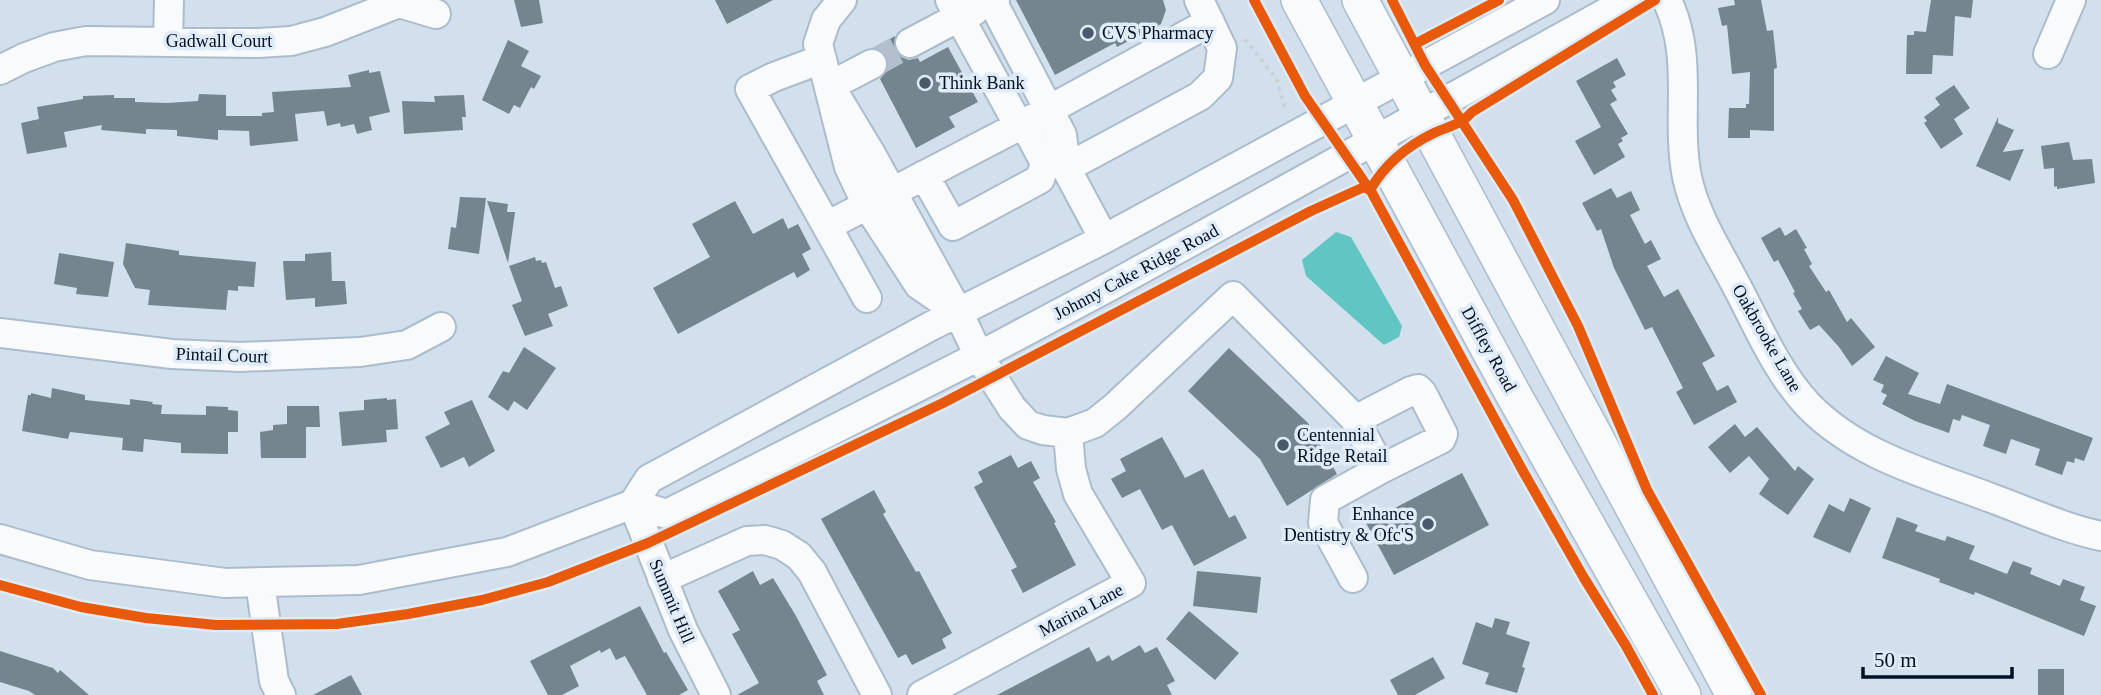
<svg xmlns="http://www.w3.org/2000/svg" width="2101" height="695" font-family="'Times New Roman',serif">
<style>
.water{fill:#61c6c3}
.building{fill:#75858e}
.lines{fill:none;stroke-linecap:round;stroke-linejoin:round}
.minor-tunnel{stroke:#b2c0ce;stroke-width:28;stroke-dasharray:28 14;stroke-linecap:butt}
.minor-casing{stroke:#abbccc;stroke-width:32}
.major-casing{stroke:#abbccc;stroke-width:38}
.path{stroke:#cbcfd3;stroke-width:3.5;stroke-dasharray:3.5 5;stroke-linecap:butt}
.minor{stroke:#f8fafc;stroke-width:28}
.major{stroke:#f8fafc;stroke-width:35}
.cycleway-casing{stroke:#dfebf7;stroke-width:15}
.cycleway{stroke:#e8590c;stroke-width:10}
.poi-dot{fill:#4a596b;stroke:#dfebf7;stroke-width:2.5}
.labels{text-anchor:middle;stroke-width:7;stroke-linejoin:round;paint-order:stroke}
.poi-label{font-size:18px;fill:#001125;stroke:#dfebf7;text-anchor:start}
.street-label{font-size:18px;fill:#001125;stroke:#dfebf7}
</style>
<rect width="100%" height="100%" fill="#d2dfec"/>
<!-- water -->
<path class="water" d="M1336,232L1351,237L1402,326L1399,337L1384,345L1306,276L1302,260Z"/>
<!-- building -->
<path class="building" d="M514,0H539L543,23L521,27Z
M715,0H773L727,24Z
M1016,0H1163L1166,10L1161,24L1117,47L1115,43L1055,75Z
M1734,0H1761L1767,31L1773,30L1777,68L1774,69V131L1750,130V138H1728L1729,108H1746V104H1749L1750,72L1732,74L1727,25L1722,26L1718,8L1735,5Z
M1931,0H1973L1971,18L1955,16L1953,56L1933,55L1932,74H1906L1907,35H1914V31L1926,32Z
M895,36V50L901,57L909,60L918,58L920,62L948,47L978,102L949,117L955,127L916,148L880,79L886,72L888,65L887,57L881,50L874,48Z
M508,40L529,51L521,66L541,76L534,89L531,87L520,108L514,105L509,114L482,100Z
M1617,58L1626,75L1613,82L1616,87L1611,90L1617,100L1610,104L1628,134L1621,138L1623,141L1618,144L1625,157L1594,175L1575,141L1601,127L1576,81Z
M369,70V73L380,71L390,112L369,117L372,130L357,134L354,124L341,127L340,123L327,126L324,111L295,114L298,141L250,146L249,131L218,130V140L177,136V130L146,129V134L101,130L102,125L64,132L67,147L27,154L21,123L39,119L37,107L83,99V96L114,95V98H135V102L167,103L198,101L199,94L226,95V116H262V113L274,112L272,92L351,87L348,75Z
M1954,85L1970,108L1954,119L1963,134L1941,149L1924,123L1927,121L1924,117L1940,105L1935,98Z
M464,95L466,117H462L463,130L404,134L402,101L435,102L434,96Z
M1998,117V123L2014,130L2003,152L2024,149L2010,181L1976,166Z
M2069,142L2073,160L2092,159L2095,183L2057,189V186L2054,187V168L2044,169L2041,146Z
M1611,188L1617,198L1631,191L1640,210L1630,215L1645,244L1651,240L1661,259L1647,266L1664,297L1678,289L1715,356L1702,363L1717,391L1728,385L1737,402L1694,425L1676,392L1683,388L1652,327L1645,330L1614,268L1601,229L1597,231L1582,203Z
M460,197L486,198L479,254L448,249L451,227L456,228Z
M487,201L508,204L507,212H515L508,263Z
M735,201L753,234L783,218L788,229L798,224L811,249L802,254L810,270L797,278L794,272L678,334L653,288L710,257L692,224Z
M1780,227L1785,236L1796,229L1807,248L1804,249L1812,264L1809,266L1826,292L1829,290L1847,322L1851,318L1875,347L1852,366L1839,347L1819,325L1810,330L1798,311L1802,309L1793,293L1795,292L1778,260L1774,262L1761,238Z
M126,243L179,251V255L256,262L254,287L238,286V291L228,290L226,310L148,305L150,290L135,288L123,264Z
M331,252L332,281H345L347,304L315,307V298L286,300L283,261H305V254Z
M59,253L114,262L108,297L76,294L77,288L54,284Z
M535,257L536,261L541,260L542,263L546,262L555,288L561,286L568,306L548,314L553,326L525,336L512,305L522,301L509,266Z
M524,347L556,368L527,410L514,401L508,411L488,397L503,371L509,373Z
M1229,348L1308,423L1337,474L1287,506L1260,459L1188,391Z
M1886,356L1919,373L1908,394L1940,404L1947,384L2093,438L2084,461L2075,458L2074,463L2067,461L2062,475L2035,465L2040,449L2011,439L2006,454L1983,446L1990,425L1962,415L1960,421L1953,419L1949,433L1915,421L1882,404L1887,395L1881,392L1884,385L1873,380Z
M52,388L85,395V400L130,405V399L153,402L152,404L162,405L161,414L206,415V406L228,407V410L238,411V432H228V454L181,453V443L144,439L143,452L122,450L123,438L70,432L68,439L22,431L28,395H31V393L51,398Z
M387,398V400L396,399L398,429L386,430L387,442L342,446L339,412L364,410V400Z
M472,400L495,451L469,467L464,457L441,468L425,437L450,424L444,412Z
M287,406H319L320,427H306V458H261L260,432L273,430V425L287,424Z
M1735,424L1745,437L1757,427L1795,471L1798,466L1814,479L1788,515L1759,494L1769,479L1749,456L1730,473L1708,447Z
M1162,437L1185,478L1203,469L1229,518L1235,515L1247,538L1194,566L1172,525L1162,530L1140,489L1122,498L1111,479L1126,471L1120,459Z
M1011,455L1018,468L1031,461L1040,478L1033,482L1056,522L1054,523L1076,565L1023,593L1011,570L1017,567L974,487L983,482L978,472Z
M1462,473L1489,525L1394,575L1366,523Z
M874,490L886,512L883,514L916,572L919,571L952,633L942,639L946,648L912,665L906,654L898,658L821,519Z
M1850,498L1871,508L1850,553L1813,537L1829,504L1844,512Z
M1897,517L1918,525L1915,531L1945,541L1947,536L1975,546L1969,559L2007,574L2013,561L2032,568L2030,574L2060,586L2063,579L2085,587L2080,600L2096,606L2084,636L1975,592L1974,595L1939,582L1940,579L1882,558Z
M753,571L760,585L773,578L796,616L827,675L817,681L824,695H737L759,683L732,634L740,630L718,591Z
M1197,571L1261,577L1257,613L1193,606Z
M640,606L664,653L666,652L688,690L679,695H647L625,656L616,660L610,648L601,653L600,650L570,666L579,686L562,695H548L530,661Z
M1189,611L1239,653L1215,680L1166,639Z
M1495,618L1510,622L1506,634L1530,642L1522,667L1525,668L1517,693L1485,684L1489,673L1462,664L1476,622L1492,628Z
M1140,645L1145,653L1157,647L1175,681L1167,685L1172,695H997L1089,647L1097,662L1109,655L1112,661Z
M0,651L53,668L58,673L60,670L89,695H35L29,691L0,682Z
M1433,657L1445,678L1415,695H1398L1390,680Z
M2038,669H2064V695H2038Z
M351,675L362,695H313Z"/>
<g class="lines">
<!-- minor-tunnel -->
<path class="minor-tunnel" d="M872,64L910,43"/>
<!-- minor casing -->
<g class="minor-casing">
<path id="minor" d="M842,0L826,20L818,44L849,167L867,205L919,285L954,309
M950,0L1019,126
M995,0L994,5L1062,135L1066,168
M1667,0C1695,59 1675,116 1687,177C1695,215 1717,249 1735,283C1757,324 1776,371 1808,405C1857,456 1928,474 1991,498C2027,511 2063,528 2101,536
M168,41L169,0
M910,43L959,17L974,11
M2048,54L2071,0
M822,59L774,77L750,89L867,298
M0,70L24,58L54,47L86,41L258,43L291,41L325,32L399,3L436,14
M830,86L871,154L958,312L979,356L1012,408L1028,425L1043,430L1068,433L1095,423L1115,407L1233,296L1354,418L1381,469L1325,500L1323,523L1353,578
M830,86L872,64
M924,175L953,226L1040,179L1045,163L1024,123
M827,226L1019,126L1210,22
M1104,239L1066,168L1200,96L1218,78L1222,48L1199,0
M0,333L172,354L240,357L360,352L407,345L441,327
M1355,420L1411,391L1418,389L1422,393L1443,434L1441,439L1381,469
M633,504L649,479L931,326L1104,239L1545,0
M633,504L683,630L716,695
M0,539L90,565L225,583L359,580L507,552L633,504L667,514L979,356L1118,282L1629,0
M662,579L747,541L765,540L782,545L799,556L812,572L877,695
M260,582L274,681L281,695
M922,695L1131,583L1078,494L1071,469L1068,433"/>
</g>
<!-- major casing -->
<g class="major-casing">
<path id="major" d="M1299,0L1512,392L1683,695
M1360,0L1734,695"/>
</g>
<!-- path -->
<path class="path" d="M1245,39L1277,80L1285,109"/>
<!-- minor -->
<use href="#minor" class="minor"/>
<!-- major -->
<use href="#major" class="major"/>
<!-- cycleway casing -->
<g class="cycleway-casing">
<path id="cycleway" d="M1254,0L1305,96L1372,193L1524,473L1584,578L1626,646L1653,695
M1392,0L1425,65L1513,200L1578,326L1647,490L1761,695
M1415,44L1499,0
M0,585L81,607L146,618L216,625L337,624L408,614L482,600L548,582L648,543L943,403L1311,211L1364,187L1370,190C1385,164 1407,146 1434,133C1449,126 1461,125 1472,112L1655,0"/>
</g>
<!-- cycleway -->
<use href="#cycleway" class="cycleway"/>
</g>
<!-- markers -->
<g class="poi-dot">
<circle cx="1088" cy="33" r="7"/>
<circle cx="925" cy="83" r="7"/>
<circle cx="1283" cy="445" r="7"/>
<circle cx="1428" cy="524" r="7"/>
</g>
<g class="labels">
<!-- poi labels -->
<g class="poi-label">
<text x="1102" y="39">CVS Pharmacy</text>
<text x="939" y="89">Think Bank</text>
<text x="1297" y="441">Centennial<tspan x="1297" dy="21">Ridge Retail</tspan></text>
<text x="1414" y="520" text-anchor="end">Enhance<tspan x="1414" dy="21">Dentistry &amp; Ofc'S</tspan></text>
</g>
<!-- street labels -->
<g class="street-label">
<text x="219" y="47">Gadwall Court</text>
<text transform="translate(1136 272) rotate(-28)" y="6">Johnny Cake Ridge Road</text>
<text transform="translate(1767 338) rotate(60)" y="6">Oakbrooke Lane</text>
<text transform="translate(1489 349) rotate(61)" y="6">Diffley Road</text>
<text transform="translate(222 355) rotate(2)" y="6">Pintail Court</text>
<text transform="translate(672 601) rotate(67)" y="6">Summit Hill</text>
<text transform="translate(1081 610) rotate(-28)" y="6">Marina Lane</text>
</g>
</g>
<!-- scale -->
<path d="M1863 667v10h149v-10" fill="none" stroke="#001125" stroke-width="3.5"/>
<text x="1874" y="667" font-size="21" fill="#001125" stroke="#dfebf7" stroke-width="5" paint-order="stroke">50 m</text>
</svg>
